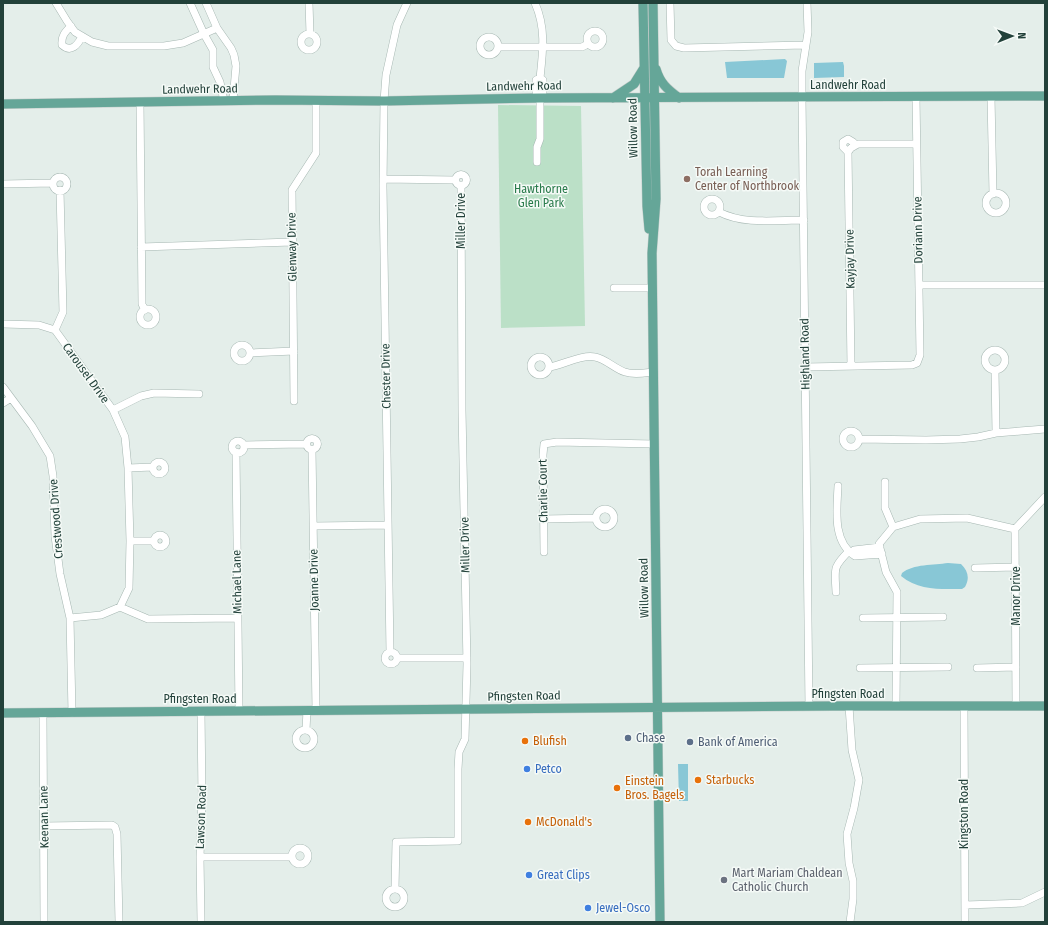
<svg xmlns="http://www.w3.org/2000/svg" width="1048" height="925" font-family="'Fira Sans Condensed',sans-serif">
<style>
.green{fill:#bbe0c7}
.water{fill:#88c7d6}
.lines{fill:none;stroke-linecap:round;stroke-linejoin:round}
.minor-casing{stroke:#a6b7b2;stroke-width:8}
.major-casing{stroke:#c1cac8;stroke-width:10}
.minor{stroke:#fff;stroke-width:7}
.major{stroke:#65a698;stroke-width:9}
.education-dot{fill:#8d6e63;stroke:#f5faf7;stroke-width:1.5}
.service-dot{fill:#5c6f8a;stroke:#f5faf7;stroke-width:1.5}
.food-dot{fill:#e8710a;stroke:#f5faf7;stroke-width:1.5}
.shop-dot{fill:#3f7fe0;stroke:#f5faf7;stroke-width:1.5}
.worship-dot{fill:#6b7280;stroke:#f5faf7;stroke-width:1.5}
.labels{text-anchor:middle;stroke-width:3;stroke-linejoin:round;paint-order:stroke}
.street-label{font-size:12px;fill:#22413a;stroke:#f5faf7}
.education-label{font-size:12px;fill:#785e54;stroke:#f5faf7;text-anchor:start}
.park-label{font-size:12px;fill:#297b4b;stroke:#f5faf7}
.service-label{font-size:12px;fill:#4e5e75;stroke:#f5faf7;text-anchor:start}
.food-label{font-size:12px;fill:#c56008;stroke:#f5faf7;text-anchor:start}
.shop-label{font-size:12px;fill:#366cbe;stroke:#f5faf7;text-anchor:start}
.worship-label{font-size:12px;fill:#5b616d;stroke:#f5faf7;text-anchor:start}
</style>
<rect width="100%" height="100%" fill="#e4eeea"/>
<!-- green -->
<path class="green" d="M498,105L581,106L585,326L501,328Z"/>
<!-- water -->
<path class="water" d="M785,59L787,61L784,78H727L725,62Z
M843,62L844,66V77L814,78V63Z
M948,563L961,564C968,571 970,578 965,587L962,589C941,589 919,591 901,576L902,573C913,564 934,565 948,563Z
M678,764H688V801H679Z"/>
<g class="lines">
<!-- minor casing -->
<g class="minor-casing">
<path id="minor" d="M56,3L67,21L75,32L92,42L108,46H164L183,43L217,28
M190,3L204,34L213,50V67L220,82L224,101
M206,3L217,28L231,48L234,55L236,66L233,100
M309,3L310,34
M535,3C546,28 543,51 540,78L543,80V92L540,94V139L537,147V162
M670,3L671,40L676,46L684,48L805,45
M807,3L808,32L802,71V97L809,706
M71,26C65,32 61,36 62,45C71,53 78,45 82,36
M587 39a8 8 0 1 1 16 0a8 8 0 1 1-16 0Z
M301 42a8 8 0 1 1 16 0a8 8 0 1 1-16 0Z
M480 46a9 9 0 1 1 18 0a9 9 0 1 1-18 0Z
M499,47H582L588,44
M540,94L536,92V80L540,78
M991,97L993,194
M140,102L142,304L145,310
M848,152L843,147V142L848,139L853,142L856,145
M455.5 180a5.5 5.5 0 1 1 11 0a5.5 5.5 0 1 1-11 0Z
M53 184a7 7 0 1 1 14 0a7 7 0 1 1-14 0Z
M383,179L455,180
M3,184L53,183
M986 203a10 10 0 1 1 20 0a10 10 0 1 1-20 0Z
M704 207a8 8 0 1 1 16 0a8 8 0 1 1-16 0Z
M719,212C744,225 776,220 804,220
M141,247L292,242
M919,285H1045
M614,288H652
M140 317a8 8 0 1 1 16 0a8 8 0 1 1-16 0Z
M3,324L39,325L55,330L113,410L125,437L128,468L130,541L129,588L120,607L101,615L70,618
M55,330L63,312L60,190
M234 353a8 8 0 1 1 16 0a8 8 0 1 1-16 0Z
M985 360a10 10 0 1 1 20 0a10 10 0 1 1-20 0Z
M251,353L294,351
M531 366a9 9 0 1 1 18 0a9 9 0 1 1-18 0Z
M851,366L848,152L851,148L858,144H916
M549,367C563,365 582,354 595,357C606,359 615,369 625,372C634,375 644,373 653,372
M805,367L912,365L917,363L920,355L916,97
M995,370L996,433
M3,387L32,426L50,456L53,476L55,536L60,574L70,618L72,713
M294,401L292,190L316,153V100
M3,403L11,398
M113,410L141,396L154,393L199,394
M843 439a8 8 0 1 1 16 0a8 8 0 1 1-16 0Z
M306.5 444a5.5 5.5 0 1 1 11 0a5.5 5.5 0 1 1-11 0Z
M859,439L926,440L960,439L978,437L996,433L1045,429
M232 447a6 6 0 1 1 12 0a6 6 0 1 1-12 0Z
M244,445L306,444
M312,450L316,710
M236,452L239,711
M153 468a6 6 0 1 1 12 0a6 6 0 1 1-12 0Z
M128,468L153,467
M885,482V508L893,527
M838,486C837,509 832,542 855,556L882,554
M596 518a9 9 0 1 1 18 0a9 9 0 1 1-18 0Z
M544,519L596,518
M314,526L388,525
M893,527L879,544L886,572L897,592L896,706
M893,527L920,519L967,518L1015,529
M154 541a6 6 0 1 1 12 0a6 6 0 1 1-12 0Z
M130,541H154
M544,552L543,455L544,444L557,442L654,444
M852,553L854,550L880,547
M975,568L1016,567
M836,592C835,569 832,568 849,551
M120,607L148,619L238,618
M863,618L943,617
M385 658a6 6 0 1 1 12 0a6 6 0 1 1-12 0Z
M390,652L383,186L384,101L386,75L397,25L407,3
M397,658H467
M860,668L948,667
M977,668L1016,667
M849,706L852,750L859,780L854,808L847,834L849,863L853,881V899L850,922
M964,706L965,922
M1016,706L1015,529L1045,497
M43,713L44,922
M306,730L307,710
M296 739a9 9 0 1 1 18 0a9 9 0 1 1-18 0Z
M44,826L112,825L115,827L117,834L119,922
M292 856a8 8 0 1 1 16 0a8 8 0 1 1-16 0Z
M200,857H292
M395,889L396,842L458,841V769L459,752L465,739L467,664L462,410L461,185
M386 898a9 9 0 1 1 18 0a9 9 0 1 1-18 0Z
M965,905L1022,903L1045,892
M201,922L200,857L202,798L201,711"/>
</g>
<!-- major casing -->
<g class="major-casing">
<path id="major" d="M643,3L647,206L649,229
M653,3L656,199L652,253L660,922
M656,69C660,83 667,89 679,98
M613,98L634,84L644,68
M3,104L275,100L384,101L540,98L1045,96
M3,713L833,706H1045"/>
</g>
<!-- minor -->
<use href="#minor" class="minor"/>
<!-- major -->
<use href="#major" class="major"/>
</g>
<!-- markers -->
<circle class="education-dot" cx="687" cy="179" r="4"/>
<g class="service-dot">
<circle cx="628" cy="738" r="4"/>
<circle cx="690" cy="742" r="4"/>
</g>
<g class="food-dot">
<circle cx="525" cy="741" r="4"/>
<circle cx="698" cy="780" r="4"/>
<circle cx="617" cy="788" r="4"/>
<circle cx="528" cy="822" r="4"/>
</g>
<g class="shop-dot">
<circle cx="527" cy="769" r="4"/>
<circle cx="529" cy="875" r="4"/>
<circle cx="588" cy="908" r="4"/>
</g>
<circle class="worship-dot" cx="724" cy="880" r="4"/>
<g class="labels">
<!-- street labels -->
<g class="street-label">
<text x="848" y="89">Landwehr Road</text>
<text transform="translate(524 86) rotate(-1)" y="4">Landwehr Road</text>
<text transform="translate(200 89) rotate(-1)" y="4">Landwehr Road</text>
<text transform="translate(633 128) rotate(-91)" y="4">Willow Road</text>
<text transform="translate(461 221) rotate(-90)" y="4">Miller Drive</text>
<text transform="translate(918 230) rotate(-91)" y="4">Doriann Drive</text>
<text transform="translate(292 247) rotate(-91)" y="4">Glenway Drive</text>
<text transform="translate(850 259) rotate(-91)" y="4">Kayjay Drive</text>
<text transform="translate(805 354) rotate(-91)" y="4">Highland Road</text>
<text transform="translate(86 373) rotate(54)" y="4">Carousel Drive</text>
<text transform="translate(386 376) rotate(-91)" y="4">Chester Drive</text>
<text transform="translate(543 491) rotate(-91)" y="4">Charlie Court</text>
<text transform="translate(56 519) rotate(-94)" y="4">Crestwood Drive</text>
<text transform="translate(465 545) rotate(-91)" y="4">Miller Drive</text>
<text transform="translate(314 580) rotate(-91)" y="4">Joanne Drive</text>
<text transform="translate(237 582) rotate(-91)" y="4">Michael Lane</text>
<text transform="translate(644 588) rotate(-91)" y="4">Willow Road</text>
<text transform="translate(1016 596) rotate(-90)" y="4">Manor Drive</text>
<text x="848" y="698">Pfingsten Road</text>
<text transform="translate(524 696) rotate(-1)" y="4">Pfingsten Road</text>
<text x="200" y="703">Pfingsten Road</text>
<text transform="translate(964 814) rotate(-90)" y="4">Kingston Road</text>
<text transform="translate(44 817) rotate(-91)" y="4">Keenan Lane</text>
<text transform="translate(201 817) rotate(-88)" y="4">Lawson Road</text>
</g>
<!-- education labels -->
<g class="education-label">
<text x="695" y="176">Torah Learning<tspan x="695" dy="14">Center of Northbrook</tspan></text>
</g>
<!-- park labels -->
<g class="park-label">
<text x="541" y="193">Hawthorne<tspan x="541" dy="14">Glen Park</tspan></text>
</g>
<!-- service labels -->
<g class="service-label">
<text x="636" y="742">Chase</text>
<text x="698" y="746">Bank of America</text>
</g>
<!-- food labels -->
<g class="food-label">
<text x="533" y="745">Blufish</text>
<text x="706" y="784">Starbucks</text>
<text x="625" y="785">Einstein<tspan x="625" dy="14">Bros. Bagels</tspan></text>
<text x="536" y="826">McDonald's</text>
</g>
<!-- shop labels -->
<g class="shop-label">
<text x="535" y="773">Petco</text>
<text x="537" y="879">Great Clips</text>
<text x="596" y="912">Jewel-Osco</text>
</g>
<!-- worship labels -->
<g class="worship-label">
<text x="732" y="877">Mart Mariam Chaldean<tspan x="732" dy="14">Catholic Church</tspan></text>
</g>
</g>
<!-- border -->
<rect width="1048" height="925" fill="none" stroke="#22413a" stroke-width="8"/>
<!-- north arrow -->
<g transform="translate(1012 36) rotate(89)" stroke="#f5faf7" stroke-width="3" paint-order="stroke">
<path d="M0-3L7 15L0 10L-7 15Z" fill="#22413a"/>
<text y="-6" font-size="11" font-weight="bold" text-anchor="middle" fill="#22413a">N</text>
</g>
</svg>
